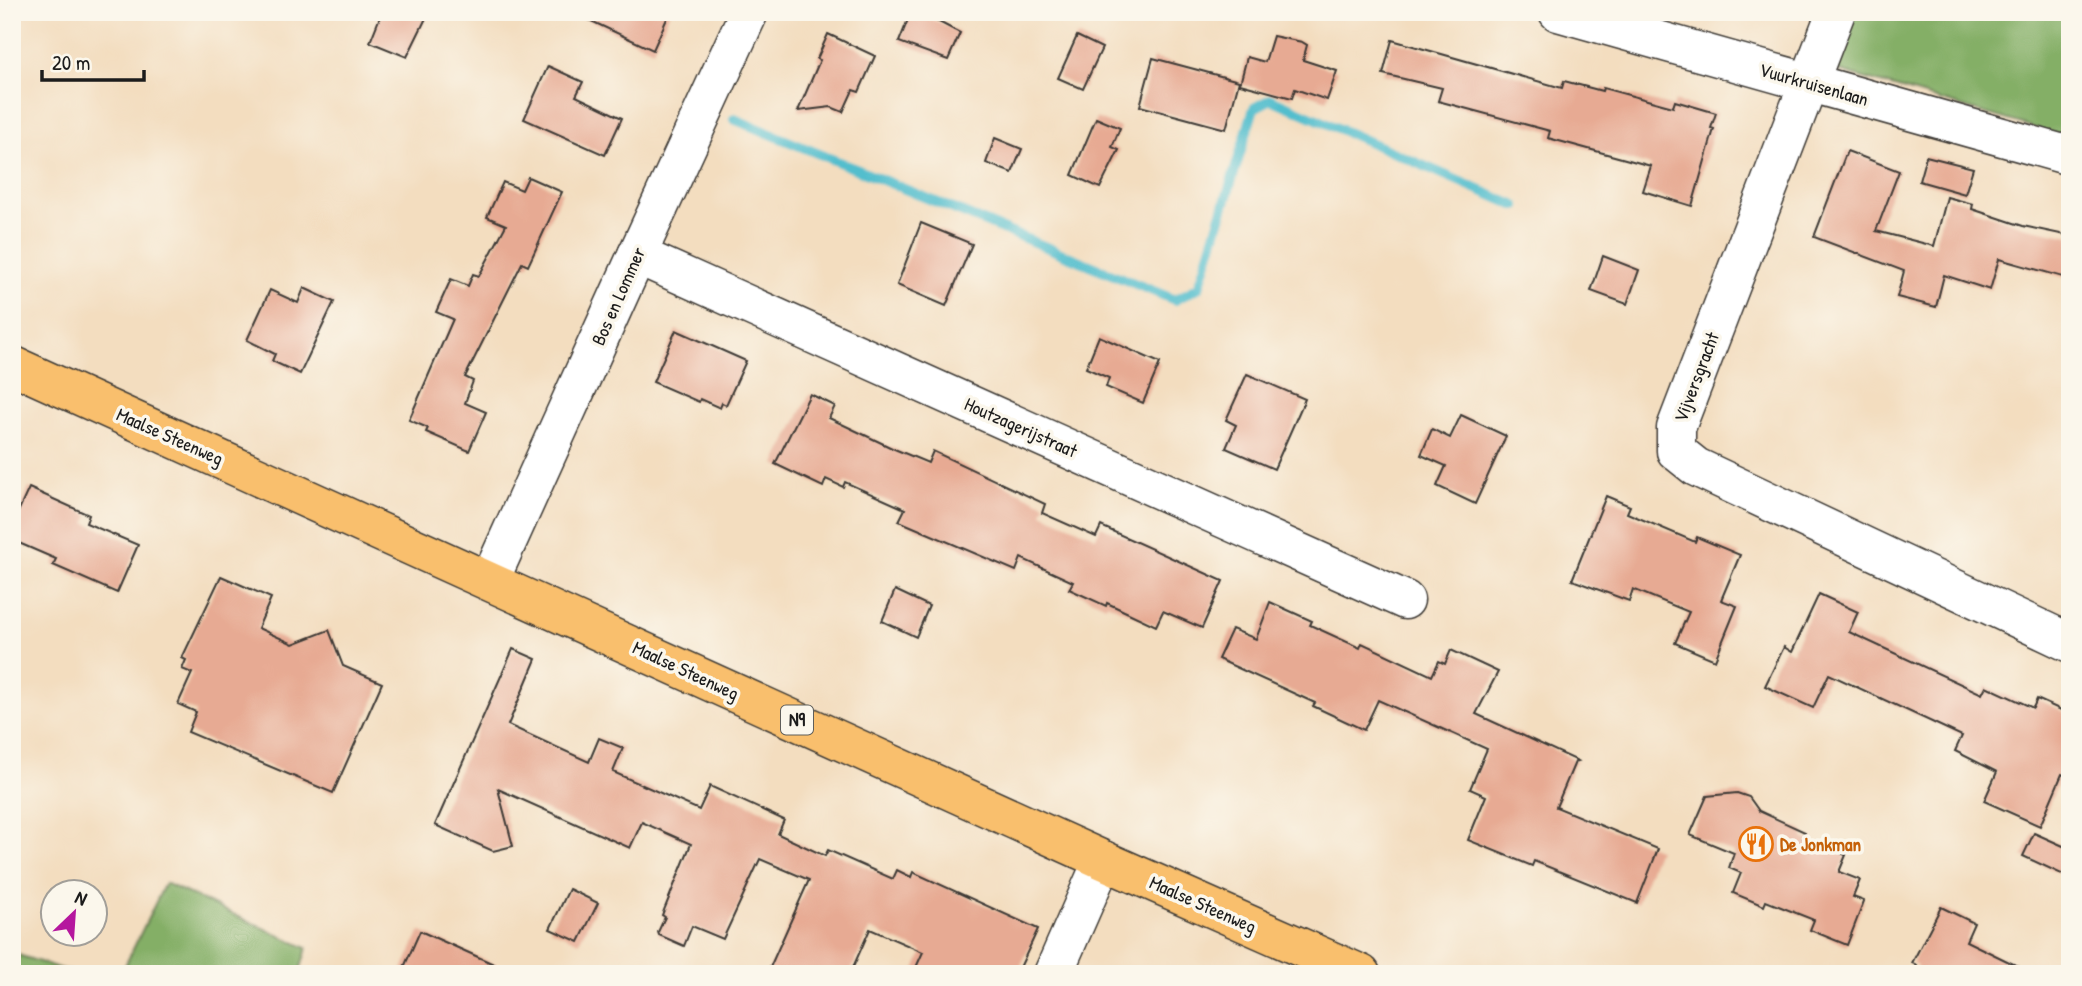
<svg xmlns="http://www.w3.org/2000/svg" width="2082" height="986" viewBox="0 0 2082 986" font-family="'Patrick Hand',sans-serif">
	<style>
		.forest { fill: #84af66; stroke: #506641; stroke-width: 2 }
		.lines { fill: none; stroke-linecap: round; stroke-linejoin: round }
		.stream { stroke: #52becd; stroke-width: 10 }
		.building { fill: #e7aa93 }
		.street-casing { stroke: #3c3934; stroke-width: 41 }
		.primary-casing { stroke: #3c3934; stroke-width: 41 }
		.street { stroke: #fff; stroke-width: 38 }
		.primary { stroke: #f9bf6d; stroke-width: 38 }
		.labels { text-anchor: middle; stroke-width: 7; stroke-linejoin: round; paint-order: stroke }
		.shield { fill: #fbf7ec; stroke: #5f5e5a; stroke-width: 2 }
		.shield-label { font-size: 18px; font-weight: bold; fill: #1c1c1c }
		.street-label { font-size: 19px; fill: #1c1c1c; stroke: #fbf7ec }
		.food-label { font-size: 19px; font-weight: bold; fill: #c56008; stroke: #fbf7ec; text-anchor: start }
	</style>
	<rect width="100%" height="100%" fill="#fbf7ec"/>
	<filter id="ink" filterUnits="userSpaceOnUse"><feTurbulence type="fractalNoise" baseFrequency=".0143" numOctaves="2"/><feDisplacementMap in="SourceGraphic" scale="14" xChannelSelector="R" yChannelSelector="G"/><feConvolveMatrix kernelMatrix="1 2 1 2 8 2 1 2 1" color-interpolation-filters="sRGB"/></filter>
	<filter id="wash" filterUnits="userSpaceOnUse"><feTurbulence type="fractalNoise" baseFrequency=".00686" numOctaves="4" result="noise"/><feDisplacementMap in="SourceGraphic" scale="28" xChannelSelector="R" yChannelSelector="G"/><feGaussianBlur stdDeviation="1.57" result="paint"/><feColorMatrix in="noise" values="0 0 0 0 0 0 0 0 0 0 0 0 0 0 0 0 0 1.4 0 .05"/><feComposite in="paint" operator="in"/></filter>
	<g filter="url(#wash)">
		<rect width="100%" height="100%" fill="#f3ddbf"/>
		<g class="forest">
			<path d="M1852,12h218v126l-241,-70z"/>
			<path d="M165,883l142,65 -8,26h-178z"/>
			<path d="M12,953l65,21h-65z"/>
		</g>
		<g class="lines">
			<path class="stream" d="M734,119l441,181 24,-13 55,-179 17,-9 245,107"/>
		</g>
		<g id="blocks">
			<g class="building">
				<path d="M382,12h47l-22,45 -37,-15z"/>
				<path d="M572,12h98l-17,38z"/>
				<path d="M911,12l28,10 21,11 -12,27 -49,-18z"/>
				<path d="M828,34l47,22 -16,36 -6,-2 -10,22 -12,-5 -33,4 22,-51 -3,-1z"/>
				<path d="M1077,36l25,12 -19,41 -25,-11z"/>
				<path d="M1273,36l29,6 5,3 -4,15 34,11 -10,29 -32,-11 -3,9 -52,-14 7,-27 18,5z"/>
				<path d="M1392,40l170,48 2,-7 38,10 1,-3 70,19 2,-6 41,12 -5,15 3,1 -22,77 -49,-15 8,-25 -103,-28 2,-7 -112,-30 4,-13 -59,-14z"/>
				<path d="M1153,58l86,23 -13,48 -86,-23z"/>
				<path d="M548,66l35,16 -7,14 46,22 -17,37 -81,-36z"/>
				<path d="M1096,118l24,10 -8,19 7,3 -19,38 -28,-13z"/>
				<path d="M995,138l27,11 -10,24 -26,-10z"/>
				<path d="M1847,151l52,20 -23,60 58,15 13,-49 26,7 -1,5 51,17 47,10v43l-71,-20 -9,31 -46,-15 -8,32 -39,-10 7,-26 -90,-34z"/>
				<path d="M1926,156l47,12 -8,26 -46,-13z"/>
				<path d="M528,177l34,15 -34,74 -6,-3 -57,114 8,4 -8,22 21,9 -17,39 -43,-19 2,-4 -19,-8 44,-101 -17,-7 15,-33 17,7 5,-12 6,2 27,-51 -19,-8 16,-35 19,8z"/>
				<path d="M921,223l51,21 -26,62 -49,-21z"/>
				<path d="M1603,256l36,14 -12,34 -36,-13z"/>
				<path d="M304,288l30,14 -34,72 -28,-13 3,-7 -28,-14 23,-50 28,13z"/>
				<path d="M676,330l70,31 -20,44 -4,-2 -2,5 -20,-9 -1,3 -46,-20z"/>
				<path d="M1099,336l61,27 -17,40 -37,-16 3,-9 -23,-10z"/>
				<path d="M1247,374l58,25 -31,70 -48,-21 10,-23 -10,-5z"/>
				<path d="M810,394l25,12 -6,12 63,30 36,15 5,-12 112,53 -3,9 54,24 5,-11 122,55 -21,47 -39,-17 -7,15 -49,-23 -1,3 -37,-17 4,-7 -52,-24 -5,13 -117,-50 6,-12 -60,-27 -2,5 -17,-8 -3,8 -48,-23z"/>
				<path d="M1461,415l45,21 -31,68 -38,-18 9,-20 -25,-11 11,-26 18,9z"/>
				<path d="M29,488l60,27 -3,8 52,22 -21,48 -64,-28 3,-6 -44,-19v-15z"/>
				<path d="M1606,496l24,10 -3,7 68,29 2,-5 43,18 -19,45 16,6 -22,54 -40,-17 14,-31 -56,-23 -4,12 -57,-21z"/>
				<path d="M221,576l50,22 -13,30 35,16 36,-14 14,36 39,17 -49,110 -145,-61 8,-20 -18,-8 14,-31 -10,-4 4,-9 -4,-2z"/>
				<path d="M895,590l34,16 -13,31 -34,-16z"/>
				<path d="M1819,594l39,18 -9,20 133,62 4,-8 47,22 4,-9 33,15v64l-8,-4 -22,52 -56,-25 13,-29 -42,-21 7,-15 -133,-62 -16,34 -48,-22 19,-39 8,5z"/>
				<path d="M1270,602l42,19 -2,4 50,23 2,-5 70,33 7,-15 6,3 6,-14 47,22 -22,42 102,47 -3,1 -19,45 102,42 -21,54 -103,-42 -2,5 -64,-26 18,-44 -16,-7 17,-40 -109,-49 -14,30 -51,-24 2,-3 -97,-44 14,-30 24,10z"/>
				<path d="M513,649l23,10 -28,66 81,37 10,-24 24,10 -10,24 86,38 11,-24 74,34 -6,14 47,22 3,-6 65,29 4,-9 14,7 2,-5 125,57 -21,45h-104l10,-22 -53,-23 -20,45h-83l42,-94 -49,-21 -37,80 -31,-13 -8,20 -25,-11 -1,-3 7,-15 -3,-2 29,-71 -49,-22 -12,26 -132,-59 15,57 -20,5 -58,-26z"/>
				<path d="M1737,793l12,4 10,14 46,21 -2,6 43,17 -7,17 21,8 -7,17 11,4 -17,44 -37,-15 4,-10 -48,-19 -2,5 -31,-13 8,-20 -12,-5 5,-15 -44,-18 17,-39z"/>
				<path d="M2034,833l36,16v29l-47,-22z"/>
				<path d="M569,889l29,14 -19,39 -29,-13z"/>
				<path d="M1941,907l33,16 -8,18 68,33h-121l4,-9 -5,-2z"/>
				<path d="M420,931l96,43h-115z"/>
			</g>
		</g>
	</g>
	<g filter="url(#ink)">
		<use href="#blocks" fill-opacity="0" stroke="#3c3934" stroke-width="2"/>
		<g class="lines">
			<g class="street-casing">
				<g id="street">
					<path d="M1558,12l512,144"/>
					<path d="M1836,12l-160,416v23l20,16 374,176"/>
					<path d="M637,255l768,345"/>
					<path d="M490,580l147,-325 112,-243"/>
					<path d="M1053,974l50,-114"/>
				</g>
			</g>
			<g class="primary-casing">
				<path id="primary" d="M12,365l1091,495 258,114"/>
			</g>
			<use href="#street" class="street"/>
			<use href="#primary" class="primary"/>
		</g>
	</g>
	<defs>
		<g id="restaurant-ring" transform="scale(1.75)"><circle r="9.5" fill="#fbf7ec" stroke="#e8710a" stroke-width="1.5"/><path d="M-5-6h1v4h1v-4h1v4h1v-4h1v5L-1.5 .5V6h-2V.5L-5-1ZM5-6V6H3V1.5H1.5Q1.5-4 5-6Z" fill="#e8710a"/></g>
	</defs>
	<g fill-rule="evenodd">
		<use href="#restaurant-ring" x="1756" y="844"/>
	</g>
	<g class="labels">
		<rect class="shield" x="781" y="705.5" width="32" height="29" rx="5"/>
		<g class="shield-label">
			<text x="797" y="726">N9</text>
		</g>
		<g class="street-label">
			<text transform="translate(1814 84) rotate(16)" y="7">Vuurkruisenlaan</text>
			<text transform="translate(618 296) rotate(-66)" y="7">Bos en Lommer</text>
			<text transform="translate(1696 377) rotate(-69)" y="7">Vijversgracht</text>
			<text transform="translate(1021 427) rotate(24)" y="7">Houtzagerijstraat</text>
			<text transform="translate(170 436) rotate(24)" y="7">Maalse Steenweg</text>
			<text transform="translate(686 670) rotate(25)" y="7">Maalse Steenweg</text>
			<text transform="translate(1203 904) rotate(24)" y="7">Maalse Steenweg</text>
		</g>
		<g class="food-label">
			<text x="1780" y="851">De Jonkman</text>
		</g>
	</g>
	<rect width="2082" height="986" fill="none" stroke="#fbf7ec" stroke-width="42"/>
	<g transform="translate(74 913) rotate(25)"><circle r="33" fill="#fbf7ec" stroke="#a29f99" stroke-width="2"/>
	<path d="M0-5L12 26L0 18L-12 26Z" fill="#b5179e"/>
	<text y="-10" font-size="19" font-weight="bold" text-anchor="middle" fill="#1c1c1c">N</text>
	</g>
	<path d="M42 70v10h102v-10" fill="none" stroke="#1c1c1c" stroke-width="3.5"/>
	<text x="52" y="70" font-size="21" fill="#1c1c1c" stroke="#fbf7ec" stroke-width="5" paint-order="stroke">20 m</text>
</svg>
